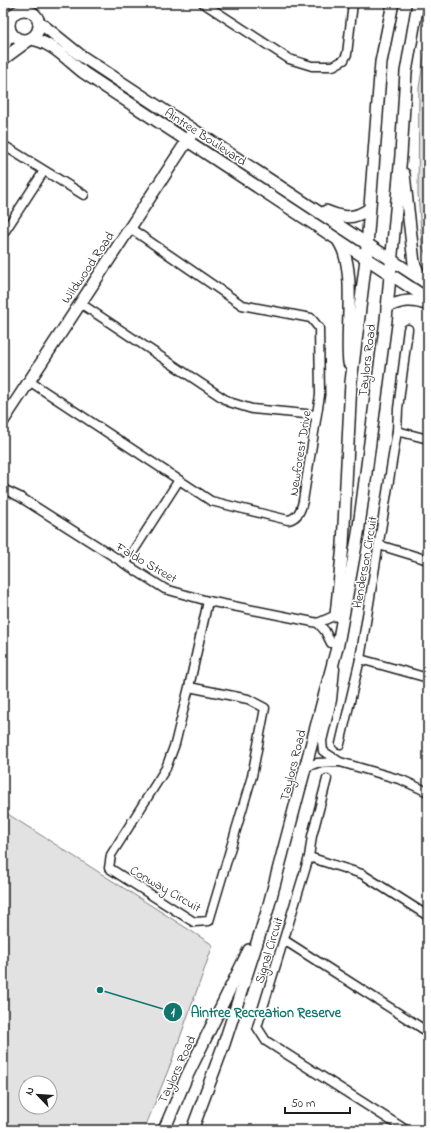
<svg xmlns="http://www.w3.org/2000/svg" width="431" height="1133" viewBox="0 0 431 1133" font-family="'Indie Flower',sans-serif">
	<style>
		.green { fill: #e2e2e2; stroke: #7f7f7f; fill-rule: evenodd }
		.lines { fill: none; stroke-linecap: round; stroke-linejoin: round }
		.minor-casing { stroke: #1c1c1c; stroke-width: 11 }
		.tertiary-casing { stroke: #1c1c1c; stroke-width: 14 }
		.minor { stroke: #fff; stroke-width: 8 }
		.tertiary { stroke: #fff; stroke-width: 11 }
		.labels { text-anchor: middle; stroke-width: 3; stroke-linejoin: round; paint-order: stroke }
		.street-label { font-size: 13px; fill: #1c1c1c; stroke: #fff }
		.leader { fill: none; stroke: #0f766e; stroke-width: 1.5 }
		.callout-dot { fill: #0f766e; stroke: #fff; stroke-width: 1.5 }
		.mark-label { font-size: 12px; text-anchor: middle; font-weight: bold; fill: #fff }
		.callout-label { font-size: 14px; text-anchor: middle; font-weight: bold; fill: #0f766e; stroke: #fff; stroke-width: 3; stroke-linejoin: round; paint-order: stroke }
	</style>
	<rect width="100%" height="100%" fill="#fff"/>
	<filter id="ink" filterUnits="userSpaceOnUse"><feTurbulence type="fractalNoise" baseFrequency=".025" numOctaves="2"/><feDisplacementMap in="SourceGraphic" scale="8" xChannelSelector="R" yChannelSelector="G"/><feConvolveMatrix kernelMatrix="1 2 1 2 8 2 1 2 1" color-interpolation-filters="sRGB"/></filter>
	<g filter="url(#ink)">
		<g class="green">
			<path d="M3,3h8l-8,17z"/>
			<path d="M428,32v227l-6,-13 -4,-53 1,-105z"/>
			<path d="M3,811l210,134 -42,118 -27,67h-141zM26,1083h24v24h-24z"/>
		</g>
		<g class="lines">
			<g class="minor-casing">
				<g id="minor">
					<path d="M203,3l86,56 23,7h21l11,-6 3,-6 6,-51"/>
					<path d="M3,145l81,50"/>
					<path d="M3,234l41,-63"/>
					<path d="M80,303l149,99 23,7 64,6"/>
					<path d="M29,381l182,120 77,19c10,-2 13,-10 15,-19l17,-106 -1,-67 -8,-10 -69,-13 -112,-77"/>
					<path d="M397,431l1,-22 10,-80"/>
					<path d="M428,439l-31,-8 -37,228 68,19"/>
					<path d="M3,489l17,8 145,92 43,12 110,22"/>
					<path d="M379,545l49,15"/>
					<path d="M125,564l54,-84"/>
					<path d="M318,623l7,8 6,12"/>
					<path d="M318,623l18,-8"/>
					<path d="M335,669l-3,31 -10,41 1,10 17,11 62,18 26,12"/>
					<path d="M189,687l59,12 17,9 -13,68 -43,145 -15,1 -85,-54 2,-13 55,-87 9,-24 14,-57 19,-86"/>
					<path d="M340,744l20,-85"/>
					<path d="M306,767l11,-4 22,-1"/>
					<path d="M309,857l3,-21 15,-57"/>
					<path d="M284,940l144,92"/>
					<path d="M406,1130l-140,-89 -9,-14 52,-170 53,17 66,42"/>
				</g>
			</g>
			<g class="tertiary-casing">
				<g id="tertiary">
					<circle cx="24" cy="25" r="15"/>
					<path d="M39,22l41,33 348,229"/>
					<path d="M31,39c21,3 36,21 53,34l344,226"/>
					<path d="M3,48l7,-16"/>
					<path d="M3,59l26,-19"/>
					<path d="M404,174l10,89 7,15"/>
					<path d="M326,211c17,7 27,9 43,-2"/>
					<path d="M339,242c18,27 6,90 10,121"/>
					<path d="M387,307c15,-7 26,-8 41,-2"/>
					<path d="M3,421l188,-286"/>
					<path d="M336,615l7,-70 8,-163 15,-123 15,-197 12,-59"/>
					<path d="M164,1130l23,-54 62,-126"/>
					<path d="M192,1130l32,-86 43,-132 71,-268 20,-110 28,-214 15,-165 5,-83 12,-69"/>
				</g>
			</g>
			<use href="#minor" class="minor"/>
			<use href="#tertiary" class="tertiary"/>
		</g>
	</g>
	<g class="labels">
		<g class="street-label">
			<text transform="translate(206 136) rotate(33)" y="5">Aintree Boulevard</text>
			<text transform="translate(87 267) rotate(-56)" y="5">Wildwood Road</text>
			<text transform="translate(366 360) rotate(-83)" y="5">Taylors Road</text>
			<text transform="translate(299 453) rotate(-81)" y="5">Newforest Drive</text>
			<text transform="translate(147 562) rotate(30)" y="5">Faldo Street</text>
			<text transform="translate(364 562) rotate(-80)" y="5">Henderson Circuit</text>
			<text transform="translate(292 765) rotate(-76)" y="5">Taylors Road</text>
			<text transform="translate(166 888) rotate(30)" y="5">Conway Circuit</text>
			<text transform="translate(268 950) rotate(-73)" y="5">Signal Circuit</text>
			<text transform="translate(176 1069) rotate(-65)" y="5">Taylors Road</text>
		</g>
	</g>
	<path class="leader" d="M100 990L173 1012"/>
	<g class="callout-dot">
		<circle cx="100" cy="990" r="4"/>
		<circle cx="173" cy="1012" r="10"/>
	</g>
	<g class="mark-label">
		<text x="173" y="1016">1</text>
	</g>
	<g class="callout-label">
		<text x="266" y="1017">Aintree Recreation Reserve</text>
	</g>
	<rect width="431" height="1133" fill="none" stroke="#fff" stroke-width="16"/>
	<rect x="8" y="8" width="415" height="1117" fill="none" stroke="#1c1c1c" stroke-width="1.5" filter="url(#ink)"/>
	<g transform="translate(38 1095) rotate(295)"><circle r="19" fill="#ffffff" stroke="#a4a4a4"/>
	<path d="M0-3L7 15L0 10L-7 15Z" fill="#1c1c1c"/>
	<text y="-6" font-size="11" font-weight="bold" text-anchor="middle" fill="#1c1c1c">N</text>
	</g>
	<path d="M285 1107v6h65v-6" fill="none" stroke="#1c1c1c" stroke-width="2"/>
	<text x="291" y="1107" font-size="12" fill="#1c1c1c" stroke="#ffffff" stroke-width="3" paint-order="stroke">50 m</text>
</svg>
